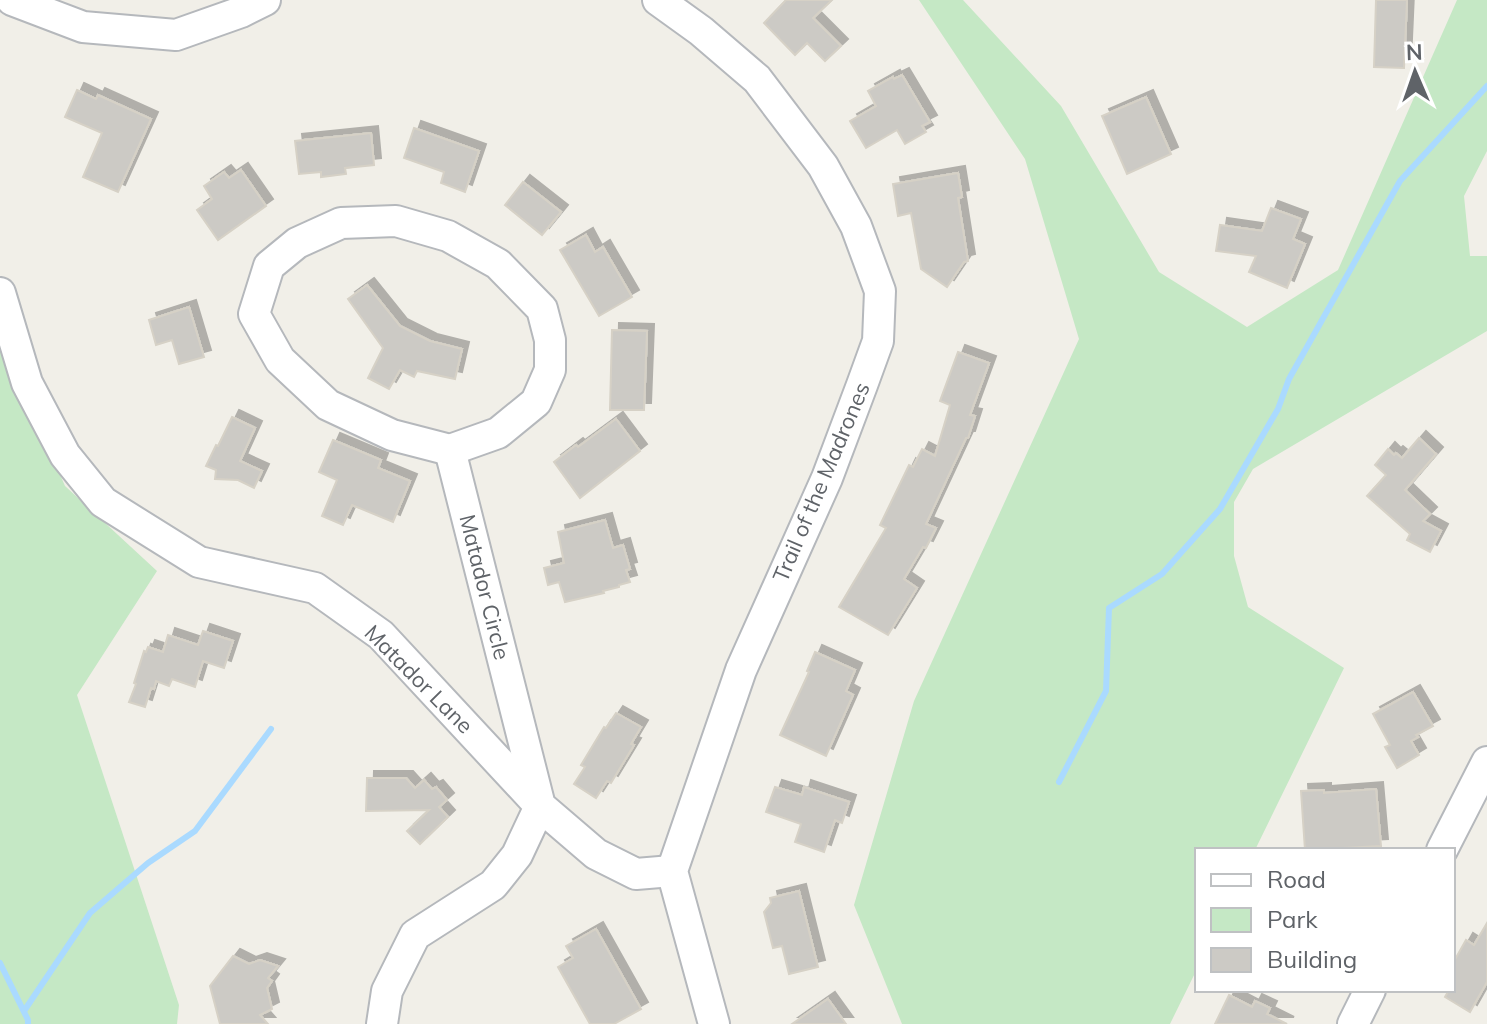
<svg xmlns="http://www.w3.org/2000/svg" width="1487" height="1024" viewBox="0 0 1487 1024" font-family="Mulish,sans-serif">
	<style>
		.green { fill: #c5e8c5 }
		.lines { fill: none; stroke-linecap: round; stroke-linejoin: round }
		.stream { stroke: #aadaff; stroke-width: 6 }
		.building { fill: #cccac5; stroke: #d6d1c6; stroke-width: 2; filter: url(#shadow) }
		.minor-casing { stroke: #b5b8bc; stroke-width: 34 }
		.minor { stroke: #fff; stroke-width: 30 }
		.labels { text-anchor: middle; stroke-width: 6; stroke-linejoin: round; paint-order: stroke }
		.street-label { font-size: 22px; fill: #5f6368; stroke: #fff }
	</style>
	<defs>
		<filter id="shadow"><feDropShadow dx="7" dy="-7" stdDeviation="0" flood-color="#0004"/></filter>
	</defs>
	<rect width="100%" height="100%" fill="#f1efe8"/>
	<g class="green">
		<path d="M919,0h44l98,106 98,166 88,55 91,-57 119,-270h30v151l-23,45 6,60h17v75l-234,138 -19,33v54l14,51 96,61 -89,182h-58v119l-27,55h-268l-48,-119 60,-204 165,-362 -54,-180z"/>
		<path d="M0,338l65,148 92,85 -80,124 102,310 -2,19h-177z"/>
	</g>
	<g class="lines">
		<g class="stream">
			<path d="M1059,782l47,-91 3,-83 53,-34 58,-65 58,-100 11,-30 111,-198 87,-95"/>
			<path d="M0,963l28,57v4"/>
			<path d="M24,1011l66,-98 58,-50 47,-32 76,-102"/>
		</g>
	</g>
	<g class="building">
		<path d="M786,0h46l-19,18 28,28 -16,15 -18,-18 -12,12 -31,-32z"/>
		<path d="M1376,0h31l-3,68 -30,-1z"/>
		<path d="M902,75l28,47 -8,4 4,6 -21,12 -8,-14 -31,18 -16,-27 26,-15 -8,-15 25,-14 1,2z"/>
		<path d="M77,90l19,9 2,-4 53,24 -33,73 -35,-15 19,-44 -37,-16z"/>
		<path d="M1146,97l25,57 -44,20 -25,-58z"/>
		<path d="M414,128l65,23 -14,41 -24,-9 3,-11 -40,-14z"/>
		<path d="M371,133l3,32 -29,3 1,6 -25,3v-5l-22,2 -4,-33z"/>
		<path d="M241,170l25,36 -48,34 -21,-30 15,-11 -8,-13 20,-14 5,6z"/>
		<path d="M958,173l4,24 -4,1 10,63 -4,1 -17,25 -26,-18 -10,-56 -13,3 -5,-32z"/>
		<path d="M523,182l38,30 -19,23 -37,-30z"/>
		<path d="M1271,208l30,11 -8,20 12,5 -18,44 -38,-16 7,-16 -40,-5 4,-26 42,6z"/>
		<path d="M586,235l9,17 8,-5 29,50 -33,19 -39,-66z"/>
		<path d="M367,285l33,41 30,15 32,8 -7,30 -38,-8 -3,6 -14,-7 -11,19 -21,-11 15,-30 -35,-49z"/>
		<path d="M189,307l15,50 -25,7 -7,-24 -16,5 -7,-25z"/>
		<path d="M612,330l35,1 -3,79h-34z"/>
		<path d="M958,352l31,11 -19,52 5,1 -7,22h-2l-40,86 10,4 -10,20 -3,-1 -19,32 13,9 -29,47 -49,-28 47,-79 -6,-3 29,-60 4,2 9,-18 13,7 15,-51 -10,-4z"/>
		<path d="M232,417l23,11 -15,33 22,10 -8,17 -16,-8 -23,-1 1,-9 -10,-4 10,-21 2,1z"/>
		<path d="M616,419l24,32 -60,47 -26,-36 22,-17 2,2z"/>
		<path d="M1419,438l17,16 -31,36 25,24 -7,7 18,10 -11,21 -23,-12 3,-6 -43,-38 19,-21 -11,-10 13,-16 6,6 2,-2 6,5z"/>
		<path d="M333,440l48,20 -3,8 32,13 -17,41 -41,-17 -9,20 -21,-9 15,-36 -18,-8z"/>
		<path d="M605,520l8,28 10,-3 7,24 -4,1 4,12 -11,3v2l-16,4 1,2 -39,9 -6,-20 -11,3 -4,-17 20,-5 -6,-31z"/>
		<path d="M203,631l30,10 -9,27 -21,-7 -8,26 -23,-8 -3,7 -13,-5 -2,8 -3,-1 -6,19 -16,-5 7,-18 -2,-1 10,-32 2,1 2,-5 15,5 5,-17 30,10z"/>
		<path d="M815,652l40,18 -9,21 7,4 -27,61 -46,-21 29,-63 -2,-1z"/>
		<path d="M1413,692l20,34 -17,9 2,2 -7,4 8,14 -22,13 -12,-21 5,-2 -17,-31z"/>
		<path d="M616,713l25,14 -10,17 3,1 -23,38 -4,-2 -11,17 -22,-14 11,-17 -4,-2 23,-38 2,1z"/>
		<path d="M367,778h39l9,10 9,-8 8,9 4,-2 11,13 -8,7 9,10 -28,27 -13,-13 22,-21 -63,1z"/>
		<path d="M775,787l27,8 2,-8 45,15 -7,21 -7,-3 -11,32 -29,-10 6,-18 -35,-12z"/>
		<path d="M1376,789l5,57 -76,4 -4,-59 23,-1v3z"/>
		<path d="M799,891l19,76 -29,7 -7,-28 -9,2 -9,-36 7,-9 -1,-5z"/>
		<path d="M1487,923v59l-17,30 -25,-15 4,-7h4v-27l13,-23 8,5z"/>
		<path d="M596,929l45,80 -27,15h-24l-32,-57 15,-9 -7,-12z"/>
		<path d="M233,956l16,8 11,-4 18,6 -10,12 4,3 -5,7 5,21 -12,6 8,9h-48l-10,-38z"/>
		<path d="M1229,995l23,12 3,-6 15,7 -3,6 20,10h-72z"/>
		<path d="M828,999l18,25h-54z"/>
	</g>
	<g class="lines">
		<g class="minor-casing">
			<g id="minor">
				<path d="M12,0l71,27 93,8 65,-23 24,-12"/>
				<path d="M658,0l43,31 56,48 66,87 33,60 24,65 -2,50 -16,44 -35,93 -86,192 -69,201 42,153"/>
				<path d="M396,221l52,15 50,28 44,45 8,31v30l-14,32 -38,31 -48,17 -58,-15 -64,-30 -48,-45 -26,-46 15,-48 28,-23 44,-20z"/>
				<path d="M0,293l27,90 38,72 38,47 96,60 116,26 66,47 159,171 -23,49 -24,30 -78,50 -28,56 -5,33"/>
				<path d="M450,450l90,356 56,48 40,20 36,-3"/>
				<path d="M1442,850l45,-88"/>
				<path d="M1353,1024l17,-34"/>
			</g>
		</g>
		<use href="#minor" class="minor"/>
	</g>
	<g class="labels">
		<g class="street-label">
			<text transform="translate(821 482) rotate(-67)" y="8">Trail of the Madrones</text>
			<text transform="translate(485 587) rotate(76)" y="8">Matador Circle</text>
			<text transform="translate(419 679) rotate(45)" y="8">Matador Lane</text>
		</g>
	</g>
	<rect x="1195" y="848" width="260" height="144" fill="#ffffff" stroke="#bfc1c3" stroke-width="2"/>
	<rect x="1211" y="874" width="40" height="12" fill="#ffffff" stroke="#bfc1c3" stroke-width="2"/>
	<text x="1267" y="888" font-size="24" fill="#5f6368">Road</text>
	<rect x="1211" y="908" width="40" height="24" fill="#c5e8c5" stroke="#bfc1c3" stroke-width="2"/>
	<text x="1267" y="928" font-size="24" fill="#5f6368">Park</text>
	<rect x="1211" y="948" width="40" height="24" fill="#cccac5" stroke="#bfc1c3" stroke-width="2"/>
	<text x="1267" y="968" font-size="24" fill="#5f6368">Building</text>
	<g transform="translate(1415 72) rotate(358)" stroke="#ffffff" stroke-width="6" paint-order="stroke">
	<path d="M0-6L14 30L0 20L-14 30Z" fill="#5f6368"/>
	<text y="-12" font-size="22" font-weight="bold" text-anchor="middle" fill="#5f6368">N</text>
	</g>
</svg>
